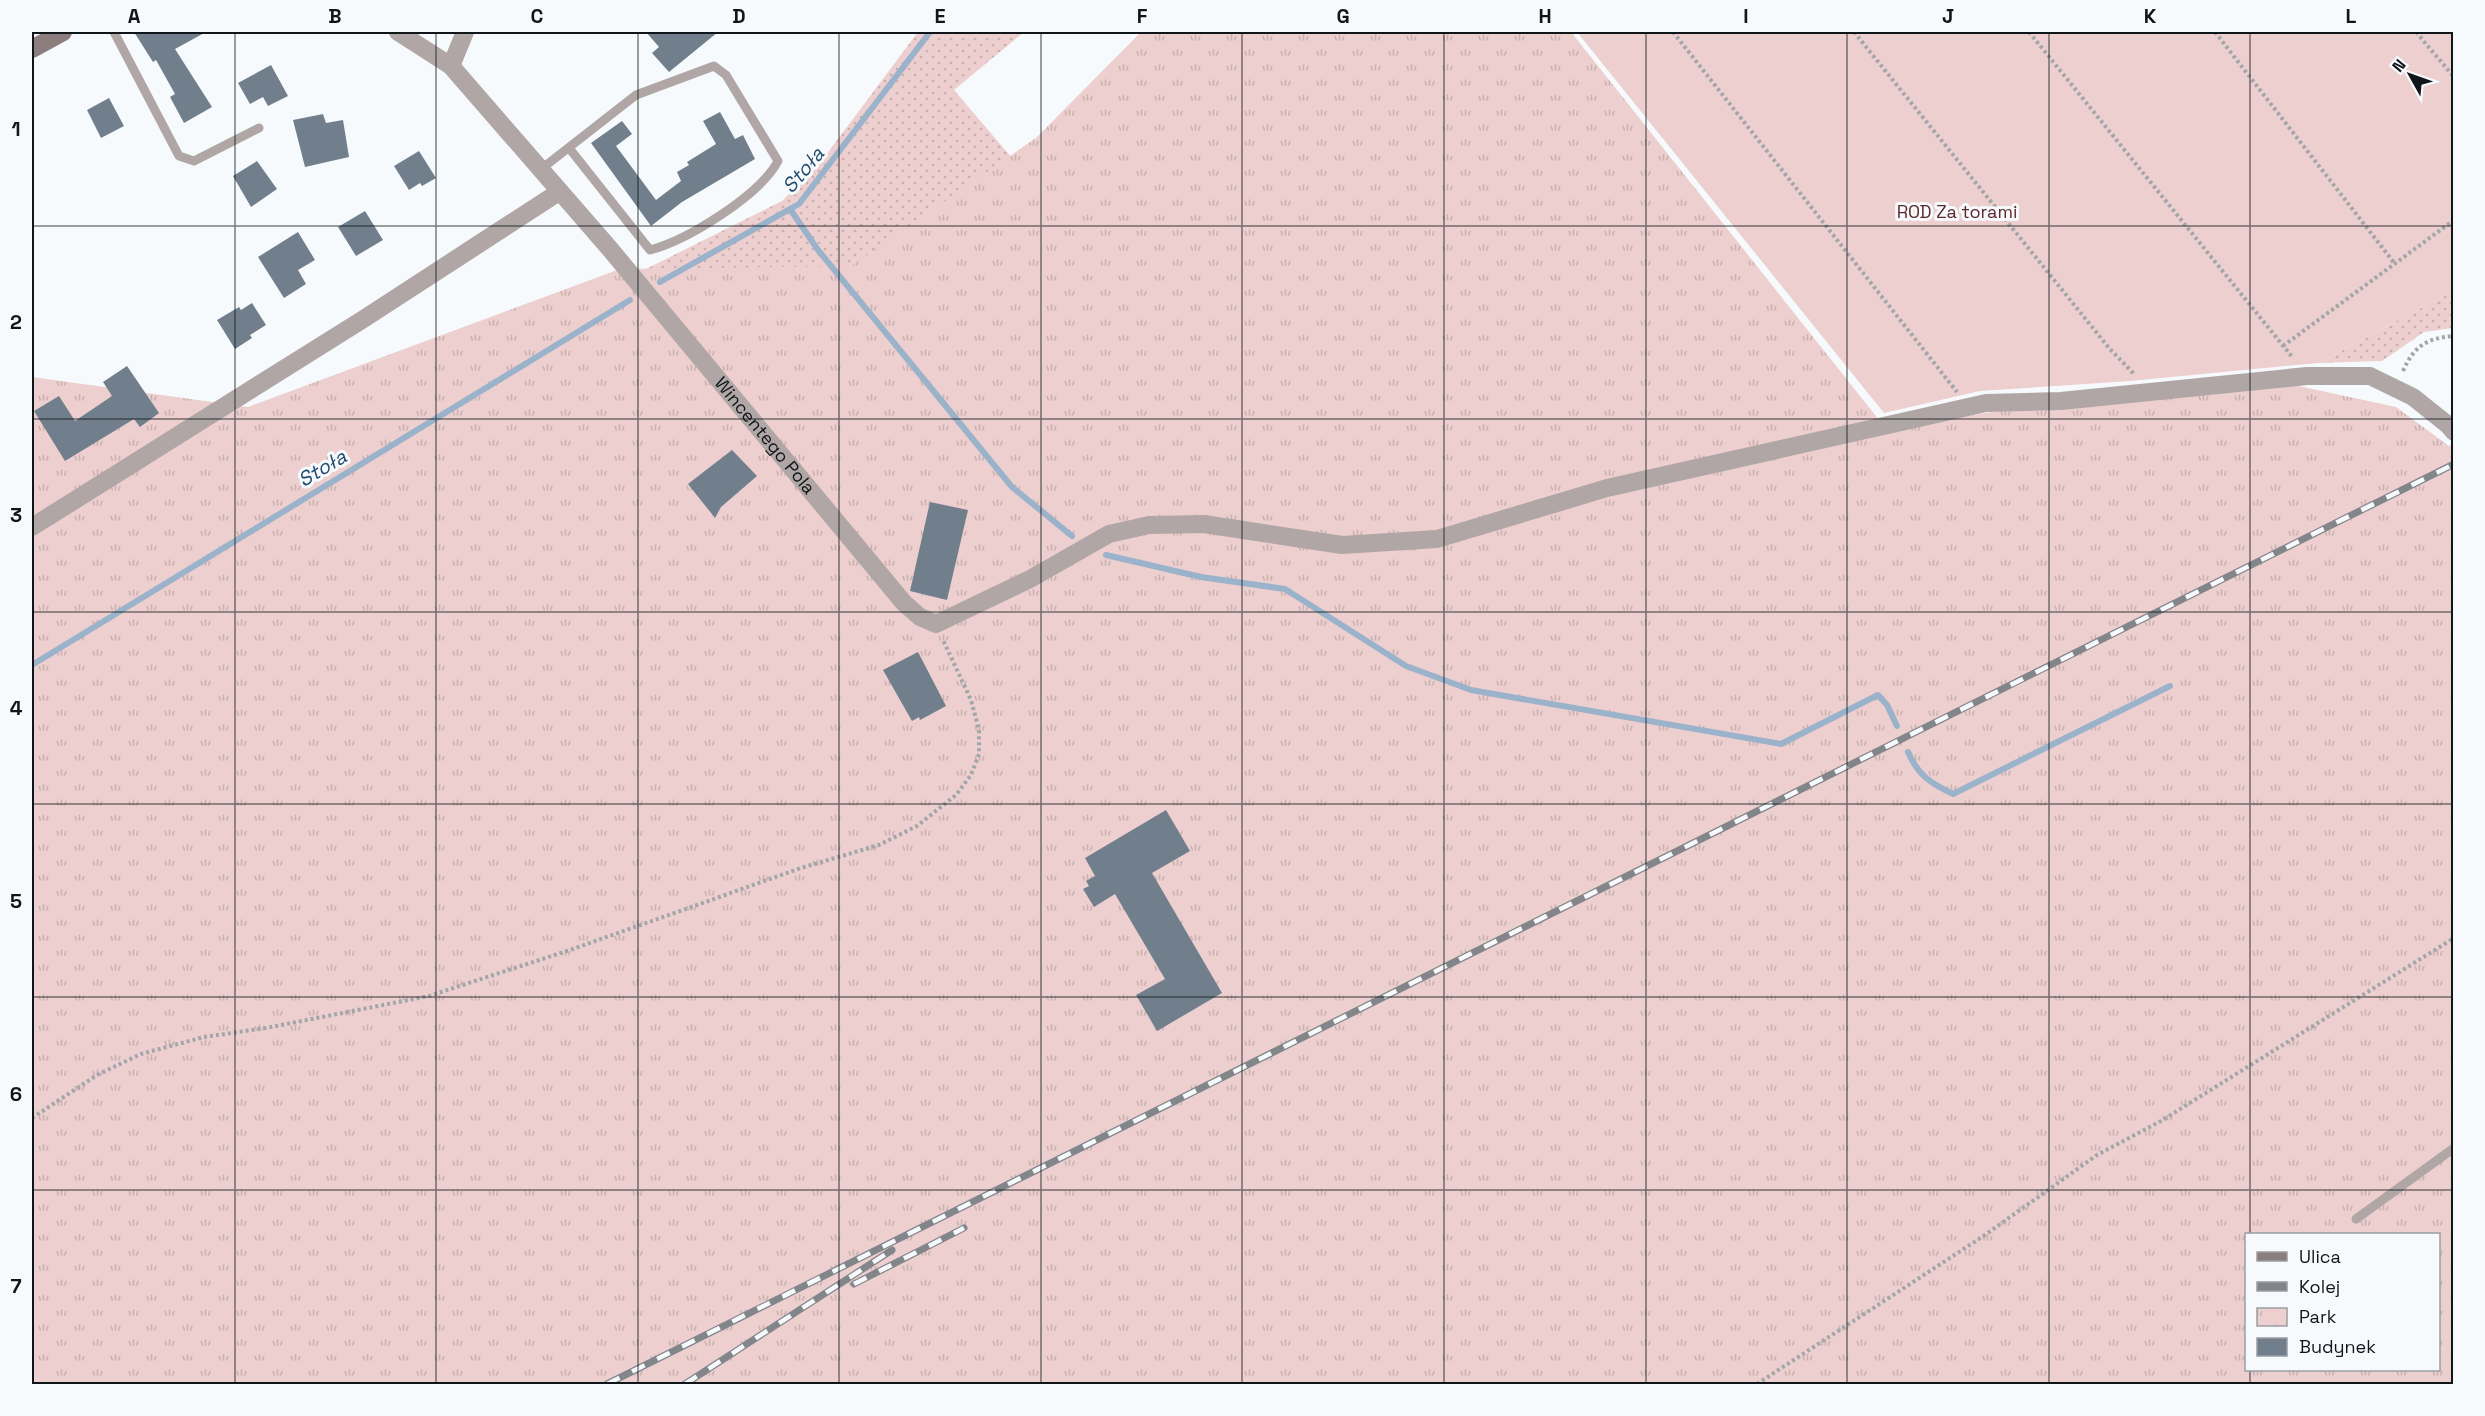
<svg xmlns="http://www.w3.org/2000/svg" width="2485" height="1416" viewBox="0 0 2485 1416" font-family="'Space Grotesk',sans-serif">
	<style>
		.grass { fill: url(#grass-dots) }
		.park { fill: url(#park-tufts); fill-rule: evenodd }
		.garden { fill: #eccfce }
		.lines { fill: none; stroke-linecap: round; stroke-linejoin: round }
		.stream { stroke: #9ab2ca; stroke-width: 6 }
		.building { fill: #717f8c }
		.path { stroke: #a2a6aa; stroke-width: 4; stroke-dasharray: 3 3; stroke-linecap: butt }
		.lane { stroke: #b0a6a6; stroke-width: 9 }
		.street { stroke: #b0a6a6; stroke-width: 18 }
		.secondary { stroke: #8c7e7e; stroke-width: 18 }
		.rail-casing { stroke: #82868a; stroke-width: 7 }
		.rail { stroke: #f7fafd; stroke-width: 4.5; stroke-dasharray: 14; stroke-linecap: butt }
		.grid { fill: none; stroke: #10151a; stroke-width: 1.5; stroke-opacity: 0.55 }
		.labels { text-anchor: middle; stroke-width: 6; stroke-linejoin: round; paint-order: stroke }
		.park-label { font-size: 18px; fill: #5a282a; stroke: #f7fafd }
		.street-label { font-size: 18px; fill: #10151a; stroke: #f7fafd }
		.water-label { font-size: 20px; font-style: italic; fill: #234a6d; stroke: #f7fafd }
		.neatline { fill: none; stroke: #10151a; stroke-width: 2 }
		.grid-label { font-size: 20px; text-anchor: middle; font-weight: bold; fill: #10151a }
	</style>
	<defs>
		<pattern id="grass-dots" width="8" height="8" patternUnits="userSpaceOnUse" patternTransform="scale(1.5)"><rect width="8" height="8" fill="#eccfce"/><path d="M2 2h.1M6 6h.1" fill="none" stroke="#c9b1b0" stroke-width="1.8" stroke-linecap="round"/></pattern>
		<pattern id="park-tufts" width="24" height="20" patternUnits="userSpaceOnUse" patternTransform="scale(1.5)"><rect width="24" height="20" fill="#eccfce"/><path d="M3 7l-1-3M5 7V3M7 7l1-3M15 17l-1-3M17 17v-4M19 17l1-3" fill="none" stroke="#c9b1b0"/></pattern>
	</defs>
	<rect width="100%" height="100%" fill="#f7fafd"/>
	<g class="grass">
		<path d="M918,32h106l-70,58 287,336 -601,-154 142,-71 38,-38z"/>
		<path d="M2453,291v37l-29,4 -42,29 -64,2z"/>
	</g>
	<path class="park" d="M1141,32h430l316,398 152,-26 236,-23 121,26 53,39 4,-3v941h-2421v-1007l216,30 372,-138 231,-3 185,-128zM2246,1234h192v136h-192z"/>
	<path class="garden" d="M1577,32h876v259l-135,72 -188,18 -150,10 -96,22z"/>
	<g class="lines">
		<g class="stream">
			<path d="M790,209l28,41 194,237 60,49"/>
			<path d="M660,282l139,-78 131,-172"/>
			<path d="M1106,555l95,22 84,12 121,77 65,24 310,54 97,-49 9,10 10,21"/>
			<path d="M32,665l598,-365"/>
			<path d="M1908,752c10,23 22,31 45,42l217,-108"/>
		</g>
	</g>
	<g class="building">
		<path d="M134,32h72l-31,17 37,58 -28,16 -14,-26 5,-3 -19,-34 -3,2z"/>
		<path d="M646,32h72l-49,40 -17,-19 7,-6z"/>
		<path d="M271,65l17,31 -20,10 -5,-9 -13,7 -12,-21z"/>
		<path d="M109,98l15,28 -23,12 -14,-28z"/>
		<path d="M720,112l15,27 8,-4 12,24 -73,43 -31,24 -60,-83 31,-22 10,13 -16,12 40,54 25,-19 -4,-9 12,-7 -2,-3 29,-18 -13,-23z"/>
		<path d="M323,114l3,9 17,-3 6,37 -44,10 -12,-47z"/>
		<path d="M419,151l17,27 -14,8 -2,-3 -11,7 -15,-24z"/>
		<path d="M257,161l20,28 -26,18 -18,-31z"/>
		<path d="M365,211l18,29 -27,16 -18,-29z"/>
		<path d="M298,232l17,28 -17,10 8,14 -22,14 -26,-41z"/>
		<path d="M252,303l14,22 -16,10 2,3 -17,11 -18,-29 22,-13 2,3z"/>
		<path d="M127,366l32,47 -19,14 -6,-8 -69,42 -31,-50 25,-15 16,25 37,-25 -9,-14z"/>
		<path d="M732,450l25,26 -36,31 -6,11 -27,-34z"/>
		<path d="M930,502l38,8 -21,90 -37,-9z"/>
		<path d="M918,652l28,54 -26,14 -1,-3 -7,4 -29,-51z"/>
		<path d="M1166,810l24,41 -38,22 70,120 -65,38 -21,-36 29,-16 -50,-85 -21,13 -11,-18 6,-3 -3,-5 9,-5 -10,-18z"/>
	</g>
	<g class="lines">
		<g class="path">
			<path d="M1673,32l284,360"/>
			<path d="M1854,32l255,316 25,26"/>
			<path d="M2029,32l264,326"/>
			<path d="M2215,32l180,232"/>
			<path d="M2416,32l38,45"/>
			<path d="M2283,346l171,-126"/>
			<path d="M2403,371c11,-25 24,-33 51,-35"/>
			<path d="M32,1118l65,-43 44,-21 63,-17 62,-9 163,-32 144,-47 228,-81 78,-23 38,-19 39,-31 15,-20 8,-21v-24l-8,-30 -28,-60"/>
			<path d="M1757,1384l228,-149 112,-80 64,-34 293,-183"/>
		</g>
		<g class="lane">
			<path d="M114,32l65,124 15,5 65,-33"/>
			<path d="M540,170l96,-75 78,-29 12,9 52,86c-18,34 -90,79 -128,89l-81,-102"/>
			<path d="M2356,1219l98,-71"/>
		</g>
		<g class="street">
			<path id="s1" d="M398,32l53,34 159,183 294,354 16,14 16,7 94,-45 79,-45 40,-9 55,-1 138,21 95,-6 170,-51 379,-85 75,-2 246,-25h63l43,21 35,28 6,7"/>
			<path d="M451,66l14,-34"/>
			<path d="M32,527l330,-207 197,-128"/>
		</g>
		<path class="secondary" d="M32,49l31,-17"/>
		<g class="rail-casing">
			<g id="rail">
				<path d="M854,1284l110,-56"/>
				<path d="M607,1384l1847,-920"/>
				<path d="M685,1384l207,-134"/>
			</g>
		</g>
		<use href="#rail" class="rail"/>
	</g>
	<path class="grid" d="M235,32v1352M436,32v1352M638,32v1352M839,32v1352M1041,32v1352M1242,32v1352M1444,32v1352M1646,32v1352M1847,32v1352M2049,32v1352M2250,32v1202M32,226h2422M32,419h2422M32,612h2422M32,804h2422M32,997h2422M32,1190h2422M2250,1370v14"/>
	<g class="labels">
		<g class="park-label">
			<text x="1957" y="218">ROD Za torami</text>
		</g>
		<g class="street-label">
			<text dy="6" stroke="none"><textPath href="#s1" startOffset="548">Wincentego Pola</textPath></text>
		</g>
		<g class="water-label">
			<text transform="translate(803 170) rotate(-50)" y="7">Stoła</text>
			<text transform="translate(322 468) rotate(-31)" y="7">Stoła</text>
		</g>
	</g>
	<rect width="2485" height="1416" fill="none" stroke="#f7fafd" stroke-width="66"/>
	<rect x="2245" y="1233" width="195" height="138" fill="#f7fafd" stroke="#9b9ea2" stroke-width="1.5"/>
	<rect x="2257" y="1252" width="30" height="9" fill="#8c7e7e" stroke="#9b9ea2" stroke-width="1.5"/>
	<text x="2299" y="1263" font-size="18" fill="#10151a">Ulica</text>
	<rect x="2257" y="1282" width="30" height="9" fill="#82868a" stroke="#9b9ea2" stroke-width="1.5"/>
	<text x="2299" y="1293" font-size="18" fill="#10151a">Kolej</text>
	<rect x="2257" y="1308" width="30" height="18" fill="url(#park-tufts)" stroke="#9b9ea2" stroke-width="1.5"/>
	<text x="2299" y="1323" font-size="18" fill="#10151a">Park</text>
	<rect x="2257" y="1338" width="30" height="18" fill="#717f8c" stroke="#9b9ea2" stroke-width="1.5"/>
	<text x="2299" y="1353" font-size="18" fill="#10151a">Budynek</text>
	<g transform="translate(2410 75) rotate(310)" stroke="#f7fafd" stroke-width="4.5" paint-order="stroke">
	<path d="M0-4.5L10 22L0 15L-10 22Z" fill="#10151a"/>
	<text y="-9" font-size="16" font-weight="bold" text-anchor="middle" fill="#10151a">N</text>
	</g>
	<rect x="33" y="33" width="2419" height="1350" class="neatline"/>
	<g class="grid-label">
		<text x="134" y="23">A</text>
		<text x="335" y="23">B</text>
		<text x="537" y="23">C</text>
		<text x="739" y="23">D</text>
		<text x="940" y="23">E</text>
		<text x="1142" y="23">F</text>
		<text x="1343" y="23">G</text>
		<text x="1545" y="23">H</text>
		<text x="1746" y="23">I</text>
		<text x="1948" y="23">J</text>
		<text x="2150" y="23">K</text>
		<text x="2351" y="23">L</text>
		<text x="16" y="136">1</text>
		<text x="16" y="329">2</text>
		<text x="16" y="522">3</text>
		<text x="16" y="715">4</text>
		<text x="16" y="908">5</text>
		<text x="16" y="1101">6</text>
		<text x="16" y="1293">7</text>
	</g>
</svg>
